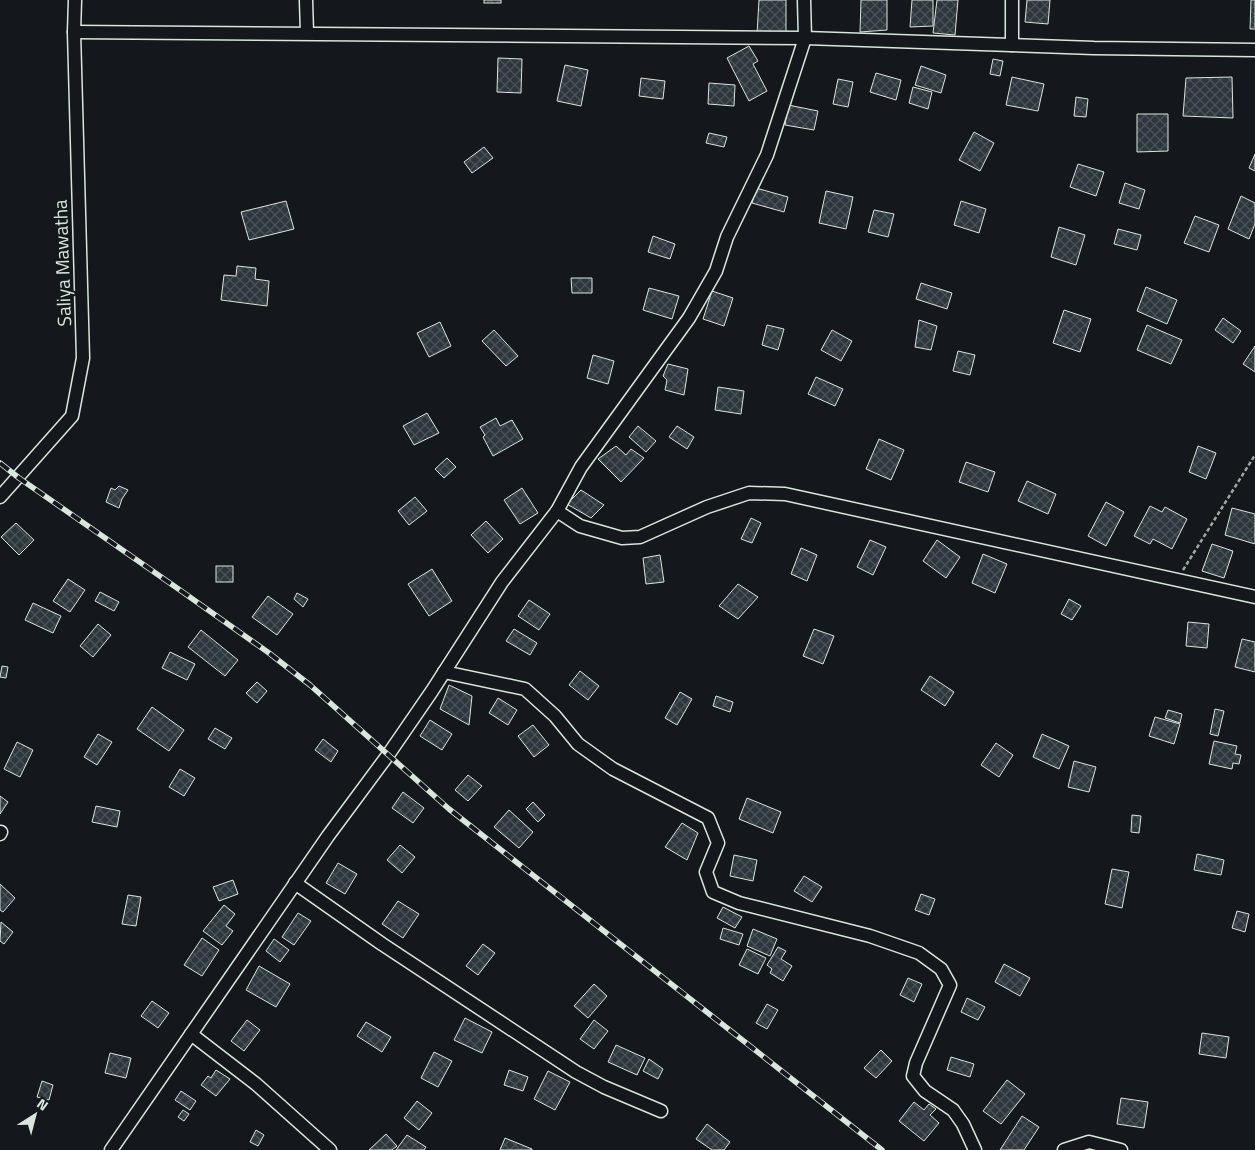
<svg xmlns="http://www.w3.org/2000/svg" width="1255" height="1150" viewBox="0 0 1255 1150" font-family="'Titillium Web',sans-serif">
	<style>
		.building { fill: url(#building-cross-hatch); stroke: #d8e6dc }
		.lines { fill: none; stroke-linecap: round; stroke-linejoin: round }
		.minor-casing { stroke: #d8e6dc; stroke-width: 15 }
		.path { stroke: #9da8a2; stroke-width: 2.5; stroke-dasharray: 4 2.5; stroke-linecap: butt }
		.minor { stroke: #14181c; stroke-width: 12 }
		.rail-casing { stroke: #d8e6dc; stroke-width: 5.5 }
		.rail { stroke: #14181c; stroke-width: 4; stroke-dasharray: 11; stroke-linecap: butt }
		.labels { text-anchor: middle; stroke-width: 4; stroke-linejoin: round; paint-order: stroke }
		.street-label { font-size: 19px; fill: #d8e6dc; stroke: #14181c }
	</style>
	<defs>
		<pattern id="building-cross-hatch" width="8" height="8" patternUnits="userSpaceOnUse" patternTransform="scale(1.25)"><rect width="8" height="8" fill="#2c363c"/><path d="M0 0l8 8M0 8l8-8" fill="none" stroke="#4a5358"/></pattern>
	</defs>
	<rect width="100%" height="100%" fill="#14181c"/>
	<g class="building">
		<rect x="484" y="0" width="17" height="3"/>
		<path d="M759,0h27v33l-29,1z"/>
		<path d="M861,0h26v30l-27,2z"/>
		<path d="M912,0h21v26l-23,1z"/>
		<path d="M937,0h21l-3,35 -22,-2z"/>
		<path d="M1027,0h23l-2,24 -23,-2z"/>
		<path d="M1251,0h4v29h-5z"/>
		<path d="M749,46l9,15 -5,3 14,27 -18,10 -22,-43z"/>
		<path d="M498,58l24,1 -1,34 -24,-1z"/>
		<path d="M993,59l10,2 -3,15 -10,-2z"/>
		<path d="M565,65l23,5 -7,36 -24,-5z"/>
		<path d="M921,66l25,9 -5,18 -26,-8z"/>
		<path d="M876,73l25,7 -5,20 -26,-8z"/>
		<path d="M1012,77l32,7 -6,27 -32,-6z"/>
		<path d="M1232,77l1,41 -50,-2 3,-38z"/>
		<path d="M641,78l24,3 -2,18 -24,-3z"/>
		<path d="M838,79l15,3 -5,25 -15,-3z"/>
		<path d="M709,83l26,2 -1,21 -26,-2z"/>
		<path d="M913,87l19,5 -4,17 -19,-6z"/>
		<path d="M1076,97l12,2 -2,18 -12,-1z"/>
		<path d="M788,105l30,6 -4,19 -29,-5z"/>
		<path d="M1137,114h31v37l-31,1z"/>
		<path d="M974,132l20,11 -14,28 -21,-11z"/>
		<path d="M709,133l18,4 -3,10 -18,-4z"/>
		<path d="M484,147l9,11 -21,15 -8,-11z"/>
		<path d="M1255,154v17l-6,-3z"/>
		<path d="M1078,164l26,8 -8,24 -26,-9z"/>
		<path d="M1125,183l20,7 -6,19 -20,-6z"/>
		<path d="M756,188l32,9 -4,15 -32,-9z"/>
		<path d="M826,191l27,6 -7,32 -27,-6z"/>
		<path d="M1241,196l14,7v21l-6,15 -21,-10z"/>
		<path d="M286,201l8,28 -45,11 -8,-28z"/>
		<path d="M961,201l25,8 -7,24 -25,-8z"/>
		<path d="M874,210l20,4 -6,23 -20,-5z"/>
		<path d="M1195,216l24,9 -10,27 -25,-9z"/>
		<path d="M1059,227l26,8 -9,30 -25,-8z"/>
		<path d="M1118,229l23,6 -4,15 -23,-6z"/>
		<path d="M653,236l22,8 -5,15 -22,-7z"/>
		<path d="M237,266l19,2 -1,11 14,2 -2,25 -46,-6 3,-25 12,1z"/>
		<path d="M571,278h21v15h-20z"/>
		<path d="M921,283l31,10 -5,16 -31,-10z"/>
		<path d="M1146,287l31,13 -10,24 -30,-13z"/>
		<path d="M649,288l30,8 -7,23 -29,-9z"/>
		<path d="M712,291l21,7 -9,28 -21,-7z"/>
		<path d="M1064,310l27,9 -11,33 -27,-9z"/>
		<path d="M1223,318l18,13 -8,12 -18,-13z"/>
		<path d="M919,320l18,6 -6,24 -16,-3z"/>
		<path d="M440,322l11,24 -22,11 -12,-24z"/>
		<path d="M767,325l17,4 -6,21 -16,-5z"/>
		<path d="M1147,325l35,15 -11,24 -34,-14z"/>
		<path d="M494,330l24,26 -12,10 -24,-25z"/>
		<path d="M832,330l20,11 -11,20 -20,-11z"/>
		<path d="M1255,346v26l-12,-8z"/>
		<path d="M958,351l17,4 -5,20 -17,-4z"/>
		<path d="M593,355l21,6 -6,23 -21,-6z"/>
		<path d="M668,364l20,5 -4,26 -19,-5 2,-10 -4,-4z"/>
		<path d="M816,377l27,12 -8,17 -27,-12z"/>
		<path d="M718,387l26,4 -3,23 -26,-4z"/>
		<path d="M427,413l12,20 -25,12 -11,-19z"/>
		<path d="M496,418l4,8 12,-6 11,19 -30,17 -10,-19 2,-2 -5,-8z"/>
		<path d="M638,426l18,15 -10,11 -17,-15z"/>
		<path d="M677,426l17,11 -7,12 -18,-12z"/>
		<path d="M879,439l25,11 -13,30 -25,-11z"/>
		<path d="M616,446l10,9 5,-6 13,9 -23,24 -23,-23z"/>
		<path d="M1198,446l18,7 -10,26 -17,-7z"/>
		<path d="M447,458l9,9 -12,11 -9,-9z"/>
		<path d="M966,462l29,10 -7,20 -29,-10z"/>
		<path d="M1027,481l29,13 -8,20 -30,-13z"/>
		<path d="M119,486l9,4 -6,9 -3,9 -13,-6 5,-14 4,2z"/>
		<path d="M522,488l16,25 -18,11 -16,-24z"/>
		<path d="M581,490l23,15 -13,13 -24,-14z"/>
		<path d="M415,497l12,14 -18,14 -11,-14z"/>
		<path d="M1106,502l18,10 -18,34 -18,-10z"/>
		<path d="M1150,506l12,6 3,-5 22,12 -15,30 -19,-10 -3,5 -16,-8z"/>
		<path d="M1232,508l23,6v30l-30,-9z"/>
		<path d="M751,518l10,5 -9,20 -11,-4z"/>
		<path d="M486,521l17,18 -15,14 -17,-18z"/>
		<path d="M16,523l18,17 -15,15 -18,-18z"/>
		<path d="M870,540l16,7 -13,28 -16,-8z"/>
		<path d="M937,540l23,17 -14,21 -23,-17z"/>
		<path d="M1212,544l21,7 -9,27 -22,-7z"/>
		<path d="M801,548l16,7 -10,26 -16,-7z"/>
		<path d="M983,554l24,10 -12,29 -23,-10z"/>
		<path d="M660,555l4,27 -18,2 -3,-26z"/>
		<rect x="216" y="566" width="17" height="16"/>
		<path d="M432,569l20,32 -23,15 -21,-32z"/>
		<path d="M68,579l17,11 -15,22 -17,-11z"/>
		<path d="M738,584l20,13 -20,22 -19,-13z"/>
		<path d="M100,592l19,10 -5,9 -19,-10z"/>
		<path d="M297,593l11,6 -5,8 -9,-8z"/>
		<path d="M268,596l25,18 -16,21 -25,-18z"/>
		<path d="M1069,599l12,7 -9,14 -11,-6z"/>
		<path d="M529,600l21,14 -11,16 -21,-14z"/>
		<path d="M33,603l28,13 -8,17 -28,-13z"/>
		<path d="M1188,622l21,2 -2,24 -21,-2z"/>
		<path d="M98,624l13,11 -18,22 -13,-11z"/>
		<path d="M514,629l23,14 -7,12 -24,-14z"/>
		<path d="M814,629l20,7 -11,28 -20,-8z"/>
		<path d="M201,630l37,30 -13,16 -37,-29z"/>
		<path d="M1242,639l13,3v30l-20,-5z"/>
		<path d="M170,652l25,12 -8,16 -25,-12z"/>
		<path d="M2,666l6,1 -2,11 -6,-1z"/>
		<path d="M580,671l19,15 -11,14 -19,-15z"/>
		<path d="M930,676l24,16 -9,14 -24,-16z"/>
		<path d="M257,682l10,9 -10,12 -11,-10z"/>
		<path d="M449,685l23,11 -3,29 -29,-16z"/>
		<path d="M680,692l12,7 -15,26 -12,-7z"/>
		<path d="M716,696l17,6 -3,10 -17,-6z"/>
		<path d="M498,698l19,12 -9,15 -19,-12z"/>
		<path d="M152,707l32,23 -15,21 -32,-22z"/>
		<path d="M1215,709l9,2 -6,25 -8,-2z"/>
		<path d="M1168,710l14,4 -2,9 -15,-5z"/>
		<path d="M1155,717l25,7 -6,20 -25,-8z"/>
		<path d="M430,720l22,14 -10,16 -22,-14z"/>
		<path d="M533,725l16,20 -15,12 -16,-21z"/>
		<path d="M215,728l17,10 -7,11 -17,-10z"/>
		<path d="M98,734l14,8 -15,23 -13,-8z"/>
		<path d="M1042,734l27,12 -10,23 -26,-12z"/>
		<path d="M323,739l15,12 -7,11 -16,-12z"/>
		<path d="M1214,741l23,5 -2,8 6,1 -2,9 -6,-1 -1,6 -23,-5z"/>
		<path d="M17,742l16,8 -13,27 -16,-8z"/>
		<path d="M996,743l17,12 -14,22 -18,-12z"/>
		<path d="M1074,761l22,6 -7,25 -21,-5z"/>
		<path d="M180,769l15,9 -11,18 -15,-9z"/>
		<path d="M468,775l14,11 -14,15 -13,-11z"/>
		<path d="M403,792l21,16 -11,15 -21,-15z"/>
		<path d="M0,796l8,6 -8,12z"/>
		<path d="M747,798l34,14 -8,21 -34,-14z"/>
		<path d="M533,802l12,13 -7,7 -12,-13z"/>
		<path d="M96,806l24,5 -3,16 -25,-5z"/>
		<path d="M509,810l24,22 -14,16 -25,-21z"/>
		<path d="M1132,815l9,1 -2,17 -8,-1z"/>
		<path d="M682,823l16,10 -11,27 -22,-13z"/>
		<path d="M400,845l15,12 -13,16 -15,-13z"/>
		<path d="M1197,854l27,6 -3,15 -27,-5z"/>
		<path d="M734,855l23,5 -4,21 -23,-5z"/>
		<path d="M338,863l19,11 -12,20 -19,-11z"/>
		<path d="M1112,869l17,3 -7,36 -17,-4z"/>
		<path d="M804,876l18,11 -10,15 -18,-11z"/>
		<path d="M233,880l5,14 -19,7 -6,-14z"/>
		<path d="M0,884l15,14 -12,14 -3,-2z"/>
		<path d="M921,894l14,5 -6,16 -14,-5z"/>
		<path d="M128,895l13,2 -5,29 -14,-2z"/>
		<path d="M398,901l21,13 -16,24 -21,-14z"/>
		<path d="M224,905l11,9 -9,12 7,5 -11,14 -19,-14z"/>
		<path d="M723,907l19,10 -7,11 -18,-10z"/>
		<path d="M1237,911l12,3 -4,18 -13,-4z"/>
		<path d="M298,913l13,8 -17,24 -12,-8z"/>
		<path d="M1,922l12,10 -9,12 -4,-3z"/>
		<path d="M723,928l20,6 -4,11 -19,-6z"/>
		<path d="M753,929l24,10 -7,17 -23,-10z"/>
		<path d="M202,938l17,12 -17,26 -18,-11z"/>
		<path d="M274,939l15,11 -9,12 -14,-11z"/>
		<path d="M483,944l12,9 -17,22 -12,-9z"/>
		<path d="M778,947l8,4 -5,8 11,7 -9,15 -13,-8 2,-4 -5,-4z"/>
		<path d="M747,949l19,9 -8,16 -19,-9z"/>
		<path d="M1004,964l26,14 -10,18 -25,-14z"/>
		<path d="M259,966l31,18 -14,23 -30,-17z"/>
		<path d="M908,978l14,6 -8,18 -14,-7z"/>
		<path d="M594,984l13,12 -19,22 -14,-12z"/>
		<path d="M967,998l18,9 -7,13 -17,-8z"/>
		<path d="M152,1001l17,12 -11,15 -17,-12z"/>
		<path d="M767,1004l11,6 -11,19 -11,-6z"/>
		<path d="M465,1018l27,14 -10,21 -28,-13z"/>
		<path d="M247,1020l13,10 -16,21 -13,-10z"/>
		<path d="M594,1020l14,11 -14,18 -14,-10z"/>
		<path d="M366,1022l25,15 -9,15 -25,-16z"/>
		<path d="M1202,1033l27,4 -3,21 -27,-4z"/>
		<path d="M616,1045l29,13 -8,17 -29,-13z"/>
		<path d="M881,1050l11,11 -16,17 -12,-10z"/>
		<path d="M434,1052l18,9 -14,26 -17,-9z"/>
		<path d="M110,1053l21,5 -5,20 -21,-5z"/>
		<path d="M951,1057l23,7 -4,13 -23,-7z"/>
		<path d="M649,1059l14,10 -5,10 -15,-8z"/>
		<path d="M216,1070l14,9 -14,17 -15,-11 7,-9 3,2z"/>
		<path d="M509,1070l19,7 -5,14 -19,-6z"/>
		<path d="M548,1071l22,11 -15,28 -21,-11z"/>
		<path d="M1007,1080l18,14 -24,30 -18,-13z"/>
		<path d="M42,1081l11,4 -4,15 -12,-3z"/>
		<path d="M181,1091l15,10 -6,9 -15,-10z"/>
		<path d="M1121,1098l27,4 -4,26 -27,-4z"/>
		<path d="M417,1101l15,12 -13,17 -15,-12z"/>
		<path d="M914,1102l10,8 5,-6 7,5 -6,6 9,8 -15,18 -25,-20z"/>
		<path d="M183,1110l6,4 -5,7 -6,-4z"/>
		<path d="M1022,1116l17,11 -15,23h-24z"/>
		<path d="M707,1124l23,18 -6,8h-12l-16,-11z"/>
		<path d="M256,1130l8,5 -6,11 -8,-4z"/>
		<path d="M386,1134l11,12 -5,4h-23z"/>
		<path d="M407,1135l19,12 -2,3h-28z"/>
		<path d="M505,1138l27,11v1h-32z"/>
	</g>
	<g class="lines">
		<g class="minor-casing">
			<g id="minor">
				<path d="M306,0l1,33"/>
				<path d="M1012,0v45"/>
				<path d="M74,32l731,6 289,10 161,2"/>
				<path d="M0,497l72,-81 11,-58 -9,-326 1,-32"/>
				<path d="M557,511l23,15 42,12 18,-1 67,-30 42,-14 36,1 470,103"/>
				<path d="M444,672l81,17 30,27 23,28 35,25 95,49 10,25 -12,29 7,20 26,11 131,33 49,17 22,16 9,16 -34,78 -3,13 12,15 28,19 10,14 12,26"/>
				<path d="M0,834l1,-2"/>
				<path d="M295,883l87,61 194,128 28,15 57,24"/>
				<path d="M191,1034l65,50 74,66"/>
				<path d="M111,1150l217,-314 60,-81 44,-64 70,-109 55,-71 24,-44 108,-149 27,-47 11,-34 40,-82 38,-117 -1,-38"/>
				<path d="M1064,1150l25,-8 32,8"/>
			</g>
		</g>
		<path class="path" d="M1183,570l72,-115"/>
		<use href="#minor" class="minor"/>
		<g class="rail-casing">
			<path id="rail" d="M0,463l19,15 158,110 92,65 41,32 139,124 433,341"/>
		</g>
		<use href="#rail" class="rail"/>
	</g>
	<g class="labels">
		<g class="street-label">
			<text transform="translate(62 263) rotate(-92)" y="7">Saliya Mawatha</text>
		</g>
	</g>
	<g transform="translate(35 1115) rotate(36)" stroke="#14181c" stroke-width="4" paint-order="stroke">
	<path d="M0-4L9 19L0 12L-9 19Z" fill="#d8e6dc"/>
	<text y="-8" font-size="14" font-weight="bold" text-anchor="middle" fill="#d8e6dc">N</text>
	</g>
</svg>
